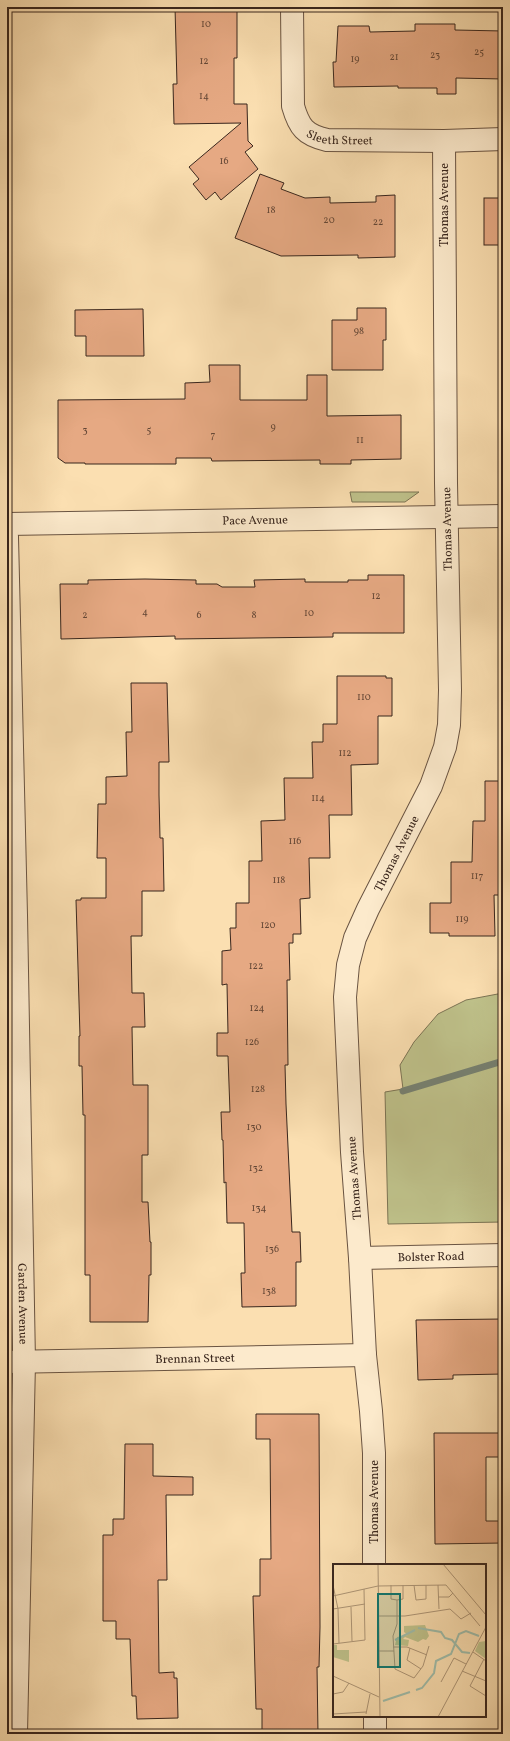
<svg xmlns="http://www.w3.org/2000/svg" width="510" height="1741" viewBox="0 0 510 1741" font-family="Vollkorn,serif">
	<style>
		.green { fill: #bfc28b; stroke: #7c7454 }
		.lines { fill: none; stroke-linecap: round; stroke-linejoin: round }
		.stream { stroke: #768172; stroke-width: 7 }
		.building { fill: #e6a983; stroke: #39261d }
		.minor-casing { stroke: #6a5442; stroke-width: 24 }
		.minor { stroke: #fceacc; stroke-width: 22 }
		.labels { text-anchor: middle; stroke-width: 4; stroke-linejoin: round; paint-order: stroke }
		.number-label { font-size: 10px; fill: #644736 }
		.street-label { font-size: 12px; fill: #39261d; stroke: #fceacc }
		.inset-river { fill: none; stroke: #9fbdab; stroke-width: 2 }
		.inset-road { fill: none; stroke: #ad9576; stroke-width: 1 }
		.view { fill: #0f766e; fill-opacity: 0.15; stroke: #0f766e; stroke-width: 2 }
		.inset-edge { fill: none; stroke: #39261d; stroke-width: 2 }
	</style>
	<rect width="100%" height="100%" fill="#fbdfb1"/>
	<filter id="stains"><feTurbulence type="fractalNoise" baseFrequency=".005" numOctaves="4"/><feColorMatrix values="0 0 0 0 .2 0 0 0 0 .09 0 0 0 0 .02 0 0 0 .5 -.17"/></filter>
	<radialGradient id="worn" r=".72"><stop offset=".6" stop-color="#630" stop-opacity="0"/><stop offset="1" stop-color="#630" stop-opacity=".3"/></radialGradient>
	<g class="green">
		<path d="M350,492h69l-14,10h-53z"/>
		<path d="M503,993v229l-115,2 -3,-132 18,-3 -3,-24 14,-23 24,-28 28,-14z"/>
	</g>
	<g class="lines">
		<path class="stream" d="M403,1091l100,-30"/>
	</g>
	<g class="building">
		<path d="M175,7h62v51h-3v46h13l1,37 5,5 -8,6 13,17 -37,31 -6,-8 -9,8 -13,-16 6,-5 -10,-12 52,-44 -67,1 -1,-40h4z"/>
		<path d="M415,24h40v6l48,1v48l-47,-1v16h-19v-6h-39v-2l-64,1 -1,-25h3l2,-36h31l1,6 45,-1z"/>
		<path d="M260,174l24,9 -3,6 24,9 25,-1v6l46,-1v-6l19,-1v62l-37,1v-3l-77,1 -46,-18z"/>
		<rect x="484" y="198" width="19" height="47"/>
		<path d="M357,308h29v32h-3v30h-51v-50h25z"/>
		<path d="M143,309l1,47h-58v-20h-11v-26z"/>
		<path d="M209,365h31v35h67v-25h20v41l74,-1v44l-50,1v4h-31v-4l-108,1 -1,-3h-35v6h-91v-1h-20l-7,-5v-58l127,-1v-16l25,-1z"/>
		<path d="M368,575h36v58h-71v4l-158,2v-3l-114,3 -1,-55h28v-4l57,-1 51,1v4h21l5,3h33l-1,-7 51,-1v3h43v-2h20z"/>
		<path d="M337,676h49v2h6v38h-14v48l-27,1 1,50h-23l1,43h-21l1,40 -10,1 1,35h-8v9h-4l1,37h-3l1,85h-3l1,39 6,128h8l1,30h-5v44l-54,1 -1,-34h4l-1,-50h-17l-1,-41 -2,1 -1,-43h-1l-1,-28h9l-2,-56h-11v-23h11l-1,-49 -5,1v-34l9,-1 -1,-22h6v-25h13v-42h13l-1,-40 24,-1 -1,-42h29l-1,-36h11v-18h14z"/>
		<path d="M131,683h36l2,79h-10v33l1,43h3l1,53h-22v45h-11l1,57h12l1,34h-13l1,58h15v70h-6v47h6l2,40h1v33h-2l-1,47h-58v-47h-5v-160h-2l-1,-49h-3v-30h1l-4,-136h5v-2h25v-40h-9l1,-54h8v-27l21,-1 -1,-44h6z"/>
		<path d="M485,781h18v114h-9l1,41h-46v-3h-19v-30h21v-41h21l1,-41h12z"/>
		<path d="M503,1319v55l-50,1v4l-35,1 -2,-60z"/>
		<path d="M256,1414h63l1,213 -1,40h-2l1,67h-56v-25h-6l-3,-113h7v-37h11l-1,-120h-14z"/>
		<path d="M434,1433h69v24h-17v64h17v22l-68,1z"/>
		<path d="M125,1444h28v32l40,1v18h-27l1,85h-9l1,93 15,-1v6h3l1,40 -41,1 -1,-23h-4l-2,-57h-14v-18h-13v-86h10v-16h11z"/>
	</g>
	<g class="lines">
		<g class="minor-casing">
			<g id="minor">
				<path id="s1" d="M292,7l1,99c6,21 12,29 34,34l117,1 59,-2"/>
				<path id="s2" d="M7,524l496,-8"/>
				<path id="s3" d="M7,537l9,378 8,447 -8,372"/>
				<path id="s4" d="M360,1258l143,-3"/>
				<path id="s5" d="M7,1362l358,-7"/>
				<path id="s6" d="M374,1565v-112l-3,-42 -6,-56 -5,-97 -8,-106 -7,-155 3,-32 7,-27 13,-29 63,-123 14,-39 4,-22 1,-35 -4,-207 -2,-342"/>
				<path d="M375,1716v18"/>
			</g>
		</g>
		<use href="#minor" class="minor"/>
	</g>
	<g class="labels">
		<g class="number-label">
			<text x="206" y="27">10</text>
			<text x="479" y="55">25</text>
			<text x="435" y="58">23</text>
			<text x="394" y="60">21</text>
			<text x="355" y="62">19</text>
			<text x="204" y="64">12</text>
			<text x="204" y="99">14</text>
			<text x="224" y="164">16</text>
			<text x="271" y="213">18</text>
			<text x="329" y="223">20</text>
			<text x="378" y="225">22</text>
			<text x="359" y="334">98</text>
			<text x="273" y="430">9</text>
			<text x="85" y="433">3</text>
			<text x="149" y="433">5</text>
			<text x="213" y="438">7</text>
			<text x="360" y="443">11</text>
			<text x="376" y="599">12</text>
			<text x="145" y="615">4</text>
			<text x="309" y="616">10</text>
			<text x="85" y="618">2</text>
			<text x="199" y="618">6</text>
			<text x="254" y="618">8</text>
			<text x="364" y="700">110</text>
			<text x="345" y="756">112</text>
			<text x="318" y="801">114</text>
			<text x="295" y="844">116</text>
			<text x="477" y="879">117</text>
			<text x="279" y="883">118</text>
			<text x="462" y="922">119</text>
			<text x="268" y="928">120</text>
			<text x="256" y="969">122</text>
			<text x="257" y="1011">124</text>
			<text x="252" y="1045">126</text>
			<text x="258" y="1092">128</text>
			<text x="254" y="1130">130</text>
			<text x="256" y="1171">132</text>
			<text x="259" y="1211">134</text>
			<text x="272" y="1252">136</text>
			<text x="269" y="1294">138</text>
		</g>
		<g class="street-label">
			<text dy="4" stroke="none"><textPath href="#s1" startOffset="163">Sleeth Street</textPath></text>
			<text transform="translate(444 205) rotate(-90)" y="4">Thomas Avenue</text>
			<text dy="4" stroke="none"><textPath href="#s2" startOffset="248">Pace Avenue</textPath></text>
			<text transform="translate(447 529) rotate(-91)" y="4">Thomas Avenue</text>
			<text dy="4" stroke="none"><textPath href="#s6" startOffset="723">Thomas Avenue</textPath></text>
			<text transform="translate(354 1178) rotate(-94)" y="4">Thomas Avenue</text>
			<text dy="4" stroke="none"><textPath href="#s4" startOffset="71">Bolster Road</textPath></text>
			<text dy="4" stroke="none"><textPath href="#s3" startOffset="767">Garden Avenue</textPath></text>
			<text dy="4" stroke="none"><textPath href="#s5" startOffset="188">Brennan Street</textPath></text>
			<text transform="translate(374 1502) rotate(-90)" y="4">Thomas Avenue</text>
		</g>
	</g>
	<g transform="translate(333 1564)">
		<rect width="153" height="153" fill="#fbdfb1"/>
		<path d="M92,61l4,11 -3,4 -3,-1 -5,3 -13,-5 -2,2 6,1 -1,6 -13,-1 2,-8 11,-2 -4,-3v-6zM153,77v18l-11,-8 4,-9zM0,81h4v5h12v12l-16,-5z" fill="#bfc28b"/>
		<path class="inset-river" d="M85,64l23,4 4,6 7,2 10,12 8,1M62,76l20,-10M83,126l6,-2 12,-15 2,-12 15,-7 8,-20 7,-3 13,5M50,137l27,-9"/>
		<path class="inset-road" d="M45,0l2,153M110,0l43,51M0,21l5,24 1,34M58,21v14l6,1 6,-1v-14M81,21l2,15 10,-1v-14M105,21l1,24M45,22l68,-1 34,41M0,32l45,-10M106,33h10l4,-4M64,36v24l-4,12 2,33 19,9 9,-12 6,-20M18,43l1,34M0,45l32,-5M46,52h26l45,-7 11,10 10,-6M0,80l32,-4 -1,-51M60,83h14l20,8M77,84l-3,12 14,9M46,87h15M140,88l13,9M151,95l-14,27 16,10M129,107l24,10M0,112l46,21M108,118l13,-24 12,6M0,130l10,-2 6,-9M0,150l33,-2M33,150l4,-20M105,153l48,-90"/>
		<path class="view" d="M45,30h22v73h-22z"/>
		<rect width="153" height="153" class="inset-edge"/>
	</g>
	<rect width="510" height="1741" fill="none" stroke="#fbdfb1" stroke-width="24"/>
	<rect x="8" y="8" width="494" height="1725" fill="none" stroke="#39261d" stroke-width="2"/>
	<rect x="12" y="12" width="486" height="1717" fill="none" stroke="#39261d"/>
	<rect width="100%" height="100%" filter="url(#stains)"/>
	<rect width="100%" height="100%" fill="url(#worn)"/>
</svg>
